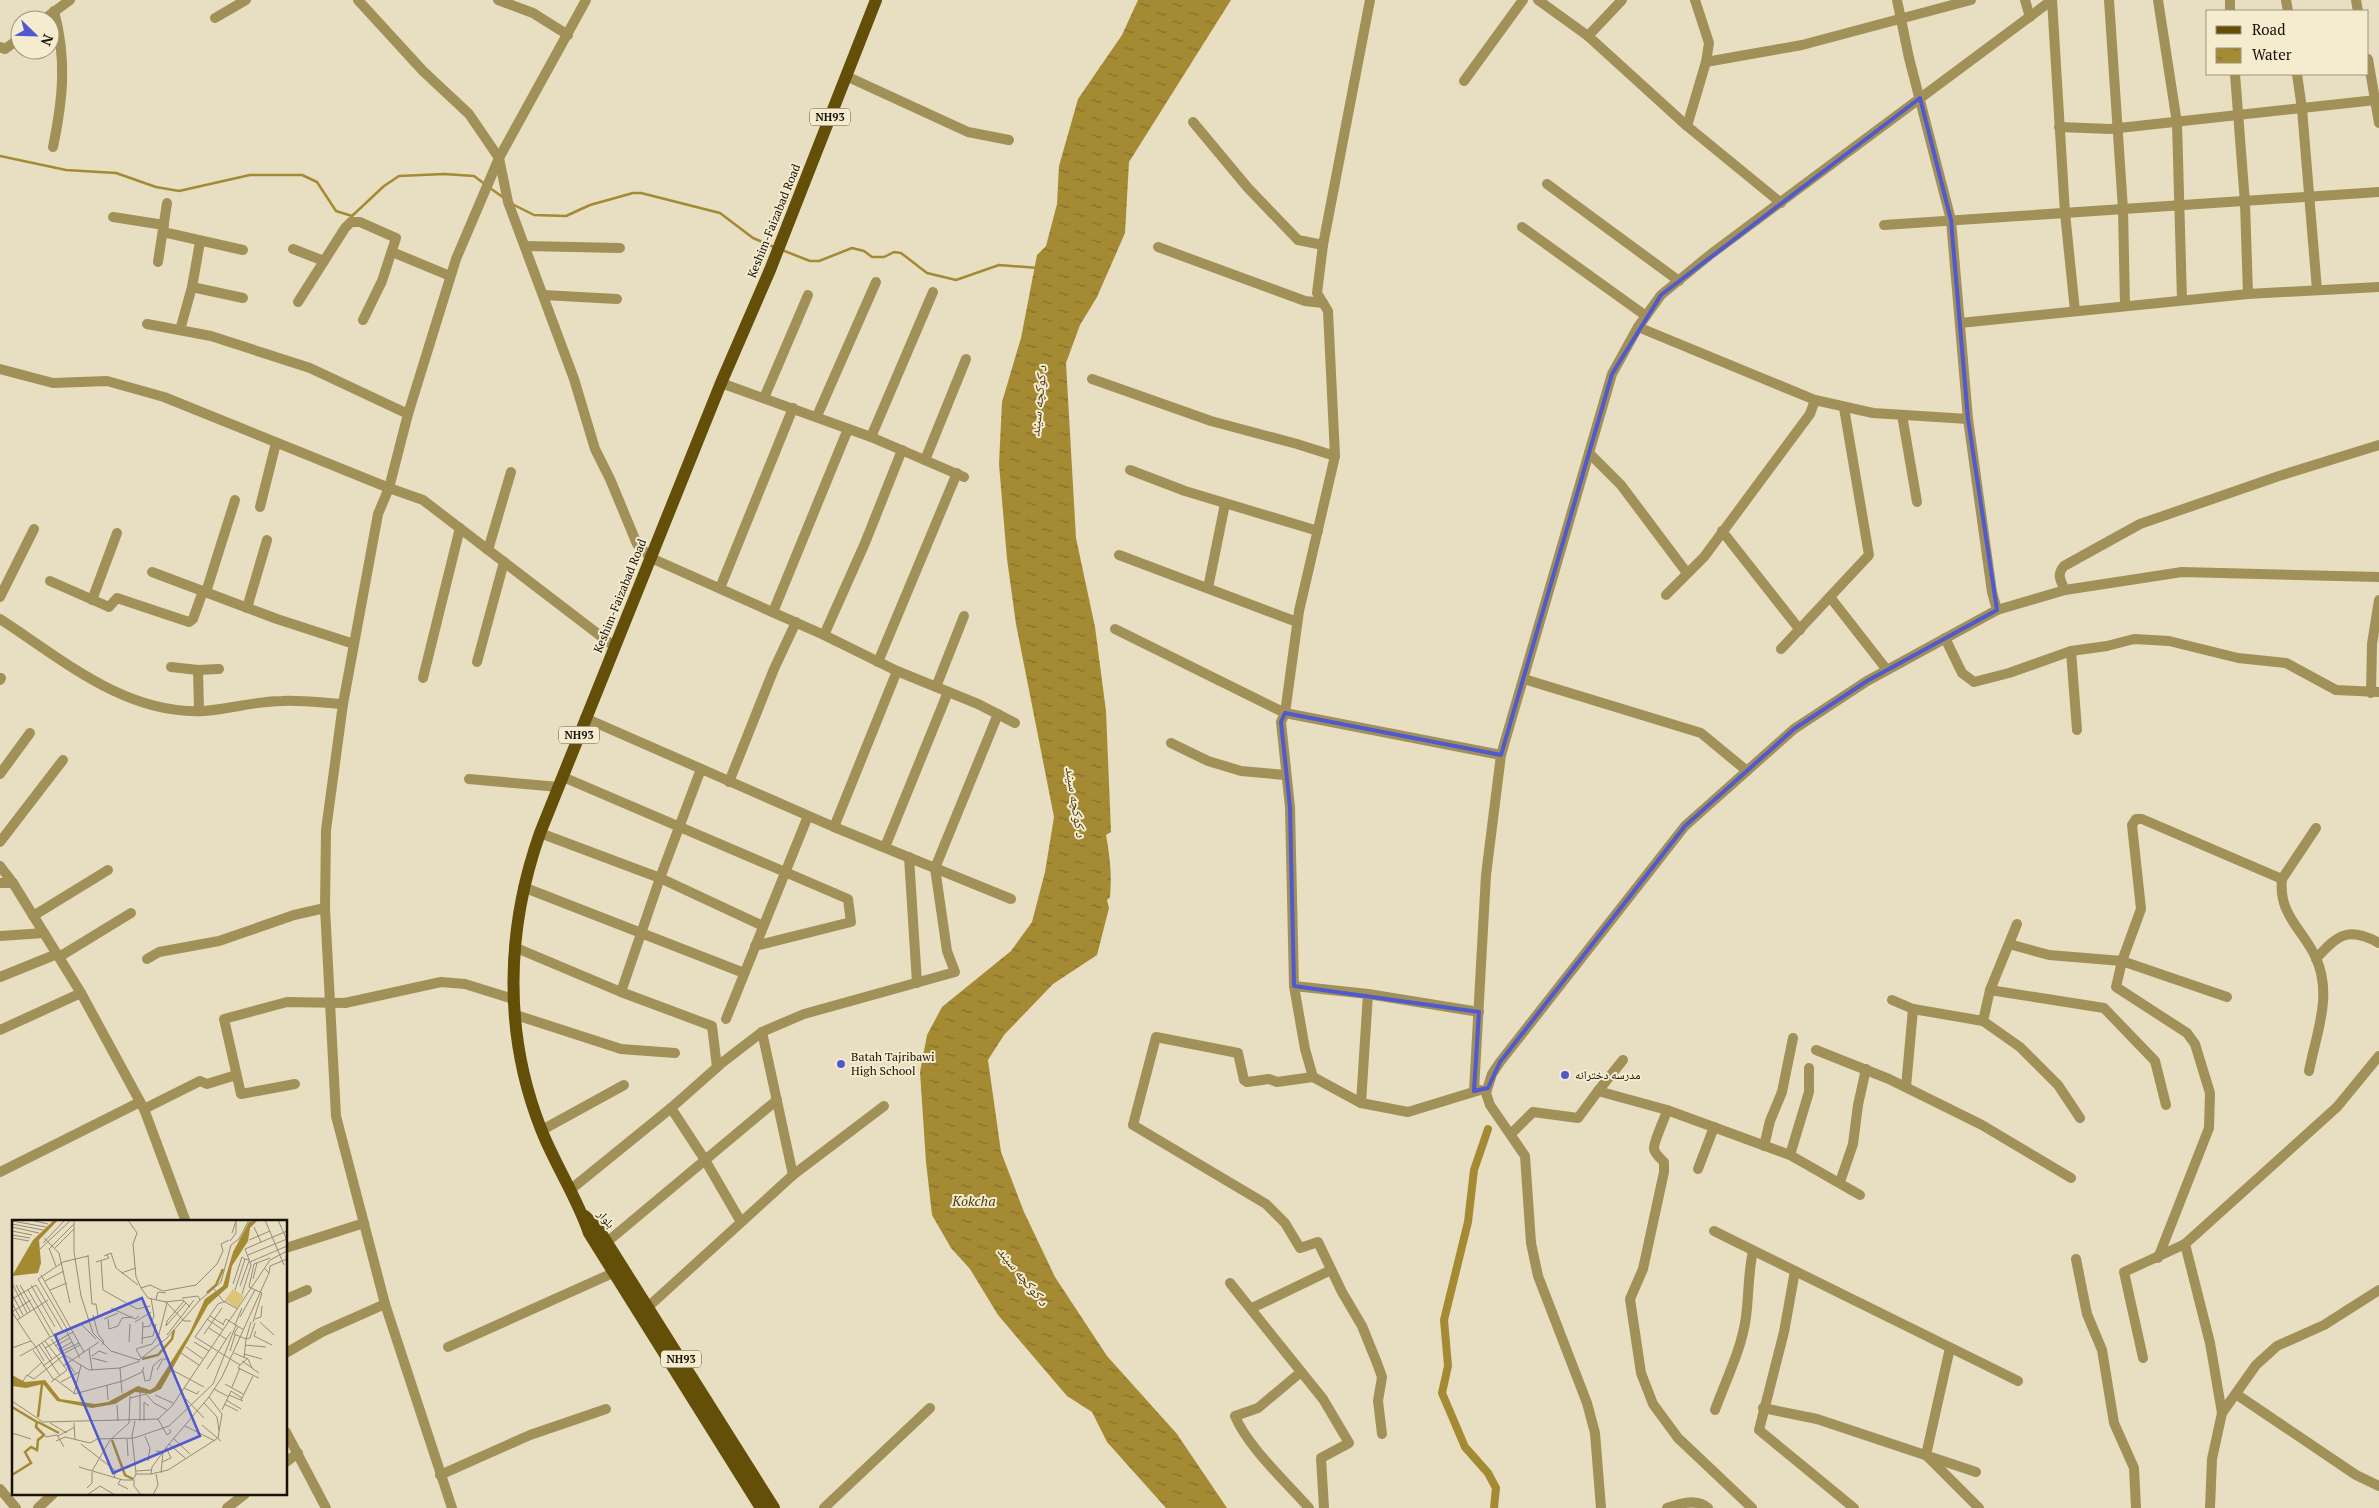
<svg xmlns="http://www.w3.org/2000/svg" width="2379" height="1508" viewBox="0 0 2379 1508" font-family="'PT Serif','Noto Naskh Arabic',serif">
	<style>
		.water { fill: url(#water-ripples) }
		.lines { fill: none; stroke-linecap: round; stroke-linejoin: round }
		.stream { stroke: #a58a34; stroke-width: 2.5 }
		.canal { stroke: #a58a34; stroke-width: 8 }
		.minor { stroke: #a29059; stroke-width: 10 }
		.major { stroke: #634f08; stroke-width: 12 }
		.marked { fill: none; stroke: #5159cf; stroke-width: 4; stroke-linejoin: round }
		.poi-dot { fill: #5159cf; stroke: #f5ebce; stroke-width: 2 }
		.labels { text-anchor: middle; stroke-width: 4; stroke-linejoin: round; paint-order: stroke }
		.shield { fill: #f5ebce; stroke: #595343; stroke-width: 1 }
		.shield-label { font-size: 11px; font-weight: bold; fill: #161208 }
		.street-label { font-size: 12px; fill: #161208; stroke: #f5ebce }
		.poi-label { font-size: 12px; fill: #161208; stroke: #f5ebce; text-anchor: start }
		.water-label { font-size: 14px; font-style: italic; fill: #483c18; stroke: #f5ebce }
		.inset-river { fill: none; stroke: #a58a34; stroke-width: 2.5 }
		.inset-road { fill: none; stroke: #948c78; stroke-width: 1 }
		.view { fill: #5159cf; fill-opacity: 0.15; stroke: #5159cf; stroke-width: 2.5 }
		.inset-edge { fill: none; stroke: #161208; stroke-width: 2.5 }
	</style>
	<defs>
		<pattern id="water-ripples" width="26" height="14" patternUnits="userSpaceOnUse" patternTransform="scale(1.25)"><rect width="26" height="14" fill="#a58a34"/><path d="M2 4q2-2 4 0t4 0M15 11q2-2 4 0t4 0" fill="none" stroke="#856f2a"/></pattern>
	</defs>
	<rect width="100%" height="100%" fill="#e8dec2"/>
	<path class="water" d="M1138,0h93l-102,162 -4,71 -28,64 -17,28 -14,38 10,175 19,89 11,84 5,121 -5,3c4,21 6,41 4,62l-3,3 2,8 -12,47 -44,29 -49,51 -16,25 13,92 23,60 31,65 52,79 70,78 50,74h-61l-59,-66 -15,-30 -25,-16 -69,-81 -28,-46 -19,-21 -19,-33 -6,-53 -6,-90 7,-37 15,-28 69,-56 21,-29 13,-50 9,-55 -38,-193 -9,-65 -8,-95 3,-62 19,-64 16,-83 9,-9 11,-42 2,-38 19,-67 44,-64z"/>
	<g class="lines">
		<g class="stream">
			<path d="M0,156l66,14 50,3 40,14 23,4 71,-16h52l15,7 19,29 16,5 32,-30 15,-10 45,-2 30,2 12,9"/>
			<path d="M490,188l14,10"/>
			<path d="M512,204l22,11 32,1 24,-11 43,-12h8l79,20 33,25 21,9"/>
			<path d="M782,250l28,11h9l33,-13 12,3 8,6h12l10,-5 7,1 26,20 29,7 43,-15 39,3"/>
		</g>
		<path class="canal" d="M1488,1129l-14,41 -6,52 -24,98 4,46 -6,27 23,54 23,26 8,15 -2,20"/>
		<g class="minor">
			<path d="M358,0l65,71 46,43 30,44 9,44 66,177 21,70 15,30 27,65 14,14 173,77 73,36 81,33 37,19"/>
			<path d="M498,0l35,13 35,22"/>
			<path d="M1370,0l-47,245 -6,48 11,18 7,145 -36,155 -14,102 -4,9 9,85 4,179 11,63 8,28 48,26 47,9 72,-22"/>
			<path d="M1538,0l50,36 99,90 94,77"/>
			<path d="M1897,0l12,58 42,162 17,199 24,173 5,18"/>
			<path d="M2025,0l5,17"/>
			<path d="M2052,0l13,213 10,98"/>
			<path d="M2109,0l14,209 2,97"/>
			<path d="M2158,0l19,123 5,177"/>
			<path d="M2230,0v11"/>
			<path d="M2286,0l2,11"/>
			<path d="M2356,0l2,11"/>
			<path d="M215,18l31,-18"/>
			<path d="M43,20l27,-20"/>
			<path d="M1588,36l34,-36"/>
			<path d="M0,47l5,2 15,-11"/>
			<path d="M2368,59l11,64"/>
			<path d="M1706,62l96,-17 169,-45"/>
			<path d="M2235,74l10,129 3,91"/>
			<path d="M2297,74l5,35 15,181"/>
			<path d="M846,76l122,56 41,8"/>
			<path d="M1464,81l59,-81"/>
			<path d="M1193,122l55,66 50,52 25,5"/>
			<path d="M1687,126l19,-64 3,-19 -14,-43"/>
			<path d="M2059,127l51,2 266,-29"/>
			<path d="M53,147c10,-48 14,-88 1,-136"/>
			<path d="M1547,184l132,97"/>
			<path d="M113,217l51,8"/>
			<path d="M1884,225l495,-33"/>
			<path d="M1522,227l124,89"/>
			<path d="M163,232l80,18"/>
			<path d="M525,246l95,2"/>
			<path d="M1158,247l147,54 18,2"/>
			<path d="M293,249l31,12"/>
			<path d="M392,252l58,24"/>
			<path d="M158,262l9,-59"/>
			<path d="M192,287l51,11"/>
			<path d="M543,295l74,4"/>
			<path d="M298,302l47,-74 6,-6h9l36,16 -14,43 -19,39"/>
			<path d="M1960,323l288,-29 131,-7"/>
			<path d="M147,324l64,12 99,32 98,46"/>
			<path d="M1638,327l177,73 58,13 95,6"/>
			<path d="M180,330l12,-43 8,-45"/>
			<path d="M0,369l53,14 54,-2 57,16 225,91 34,12 192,147"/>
			<path d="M1092,379l119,42 86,23 38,12"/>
			<path d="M721,383l150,54 93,40"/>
			<path d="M764,398l44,-103"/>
			<path d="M1902,415l15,87"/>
			<path d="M817,416l59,-134"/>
			<path d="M871,437l62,-145"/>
			<path d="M1589,453l32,32 66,88"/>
			<path d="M925,460l41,-101"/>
			<path d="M1130,470l55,21 133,40"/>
			<path d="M260,507l16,-64"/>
			<path d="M1722,531l78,99"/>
			<path d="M488,550l23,-78"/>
			<path d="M1119,555l178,67"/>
			<path d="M152,572l125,47 77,25"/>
			<path d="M50,581l59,26 8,-9 72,24 4,-3 10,-28"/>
			<path d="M720,588l73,-180"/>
			<path d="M1208,588l17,-84"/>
			<path d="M2065,590c-4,-9 -9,-15 -1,-24l76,-42 139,-48 100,-31"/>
			<path d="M206,592l29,-92"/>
			<path d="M1666,595l38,-38 106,-143 5,-14"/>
			<path d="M0,597l34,-68"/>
			<path d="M1830,597l57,73"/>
			<path d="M92,600l25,-67"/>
			<path d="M247,608l20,-68"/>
			<path d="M773,612l75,-183"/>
			<path d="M0,619c62,40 125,96 204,92 26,-2 52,-10 78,-10 21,-1 41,2 61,3"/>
			<path d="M1115,629l170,84 216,42"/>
			<path d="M824,635l41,-92 37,-93"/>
			<path d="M1945,638l17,35 12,9 35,-9 62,-22 36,-5 27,-7 35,2 69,17 48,5 50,27 43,2"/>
			<path d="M1781,649l88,-94 -25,-147"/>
			<path d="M2071,651l6,79"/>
			<path d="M477,662l27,-100"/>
			<path d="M878,662l79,-189"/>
			<path d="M171,667l27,3 21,-1"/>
			<path d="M198,670l1,40"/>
			<path d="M423,678l37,-150"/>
			<path d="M1524,679l177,54 46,38"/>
			<path d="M0,680l1,-2"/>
			<path d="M936,687l28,-71"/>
			<path d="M2371,693l1,-49 7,-44"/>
			<path d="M585,718l249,109 177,72"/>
			<path d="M1171,743l37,18 33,10 44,4"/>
			<path d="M0,774l30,-41"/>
			<path d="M563,777l285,122 3,23 -96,24"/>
			<path d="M469,779l90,8"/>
			<path d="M729,782l45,-113 22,-47"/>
			<path d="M834,827l63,-156"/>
			<path d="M540,833l120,45 103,48"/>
			<path d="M0,842l63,-82"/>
			<path d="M885,847l63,-155"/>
			<path d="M909,857l8,126"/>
			<path d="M0,866l13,17 68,110 63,116 42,113"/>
			<path d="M0,883h13"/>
			<path d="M523,887l221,86"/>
			<path d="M33,916l75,-46"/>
			<path d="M0,936l44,-3"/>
			<path d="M2009,944l40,11 73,6 105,36"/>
			<path d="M514,947l107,45 91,34 5,41"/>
			<path d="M59,957l72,-44"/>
			<path d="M147,959l12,-7 60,-11 75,-26 31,-7"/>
			<path d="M2316,959c21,-24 32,-33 63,-16"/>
			<path d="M0,977l57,-23"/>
			<path d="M1294,986l74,8 111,18"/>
			<path d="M1990,990l114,18 51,53 11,44"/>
			<path d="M621,992l39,-114 41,-109"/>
			<path d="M1892,1000l21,9 70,12 37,26 38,38 22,33"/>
			<path d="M516,1015l105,34 54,4"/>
			<path d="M726,1019l82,-203"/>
			<path d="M1983,1021l7,-31 27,-66"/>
			<path d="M0,1030l81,-37"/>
			<path d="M762,1032l31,143"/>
			<path d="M1816,1050l73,29 93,46 89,53"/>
			<path d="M2309,1071c7,-37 24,-75 7,-113 -13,-29 -38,-43 -34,-79l34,-51"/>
			<path d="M1313,1077l-36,5 -8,-3 -22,3 -3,-2 -6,-27 -82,-16 -23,88 133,79 19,19 15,25 18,-6 24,50 20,34 15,37 5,14 -4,24 4,33"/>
			<path d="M295,1084l-54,10 -17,-75 63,-17 58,1 96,-21 24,2 48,15"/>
			<path d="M1906,1087l7,-78"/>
			<path d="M1474,1091l12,-216 15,-120 111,-381 26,-47 23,-32 50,-41 341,-254"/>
			<path d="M1598,1091l25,-31"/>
			<path d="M1361,1103l7,-109"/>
			<path d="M671,1108l34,52 36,62"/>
			<path d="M144,1109l56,-28 7,3 29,-9"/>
			<path d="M1667,1110l123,45 70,40"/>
			<path d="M542,1130l82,-45"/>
			<path d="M1511,1134l22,-22 45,6 20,-27 69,19c-2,9 -14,32 -13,39 1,5 6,9 10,13v10l-21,97 -13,30 11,74 12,31 25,34 74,70"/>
			<path d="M1764,1146l6,-25 12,-29 11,-54"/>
			<path d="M1790,1155l19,-63v-24"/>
			<path d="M1698,1169l16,-42"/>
			<path d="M0,1172l140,-70"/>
			<path d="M1840,1182l13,-38 5,-39 8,-36"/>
			<path d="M570,1190l101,-82 52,-46 39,-30 42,-18 151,-42 -8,-21 -12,-83 63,-154"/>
			<path d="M1714,1231l304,150"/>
			<path d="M607,1242l170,-142"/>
			<path d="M2185,1244l25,99 12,70"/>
			<path d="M286,1248l78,-25"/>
			<path d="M2158,1258l51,-130 1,-35 -15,-49 -8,-11 -71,-46 6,-26 19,-52 -9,-84 4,-6h6l140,60"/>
			<path d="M2076,1259l11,55 15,36 12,73 20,45 2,40"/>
			<path d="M1795,1271l-11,61 -25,98 95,78"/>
			<path d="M1230,1283l93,116 26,44 -28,15 3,50"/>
			<path d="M286,1299l21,-9"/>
			<path d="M648,1307l145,-132 91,-69"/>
			<path d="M1252,1308l79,-38"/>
			<path d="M448,1347l165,-74"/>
			<path d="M1950,1348l-24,107 53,53"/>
			<path d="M286,1353l36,-21 63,-28"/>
			<path d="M2143,1358l-19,-86 61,-28 152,-137 42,-51"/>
			<path d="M1301,1372l-43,36 -23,8c12,30 52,67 74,92"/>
			<path d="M2236,1394l120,81 23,11"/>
			<path d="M1763,1408l54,11 159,53"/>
			<path d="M1715,1410c11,-30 27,-62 31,-93 3,-23 2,-44 7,-66"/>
			<path d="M286,1432l40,76"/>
			<path d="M286,1462l12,-9"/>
			<path d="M440,1475l90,-40 76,-26"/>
			<path d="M0,1489l16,19"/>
			<path d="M38,1508l15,-14"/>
			<path d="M227,1508l18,-14"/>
			<path d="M452,1508l-67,-204 -49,-188 -11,-208 1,-78 17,-126 35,-190 11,-26 19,-74 48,-155 43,-101 87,-158"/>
			<path d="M824,1508l106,-100"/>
			<path d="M1601,1508l-6,-75 -8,-30 -49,-127 -7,-33 -6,-87 -35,-51 -4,-12 6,-19 8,-12 185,-236 109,-97 73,-48 130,-71 68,-20 117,-18 197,5"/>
			<path d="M1667,1508c13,-5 30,-10 41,0"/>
			<path d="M2210,1508l2,-49 10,-46 34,-48 21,-19 47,-21 55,-35"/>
		</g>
		<g class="major">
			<path d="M585,1216l14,14 175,278"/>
			<path d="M761,1508l-172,-275c-12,-36 -34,-68 -48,-104 -38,-96 -35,-200 -1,-296l181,-450 49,-113 106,-270"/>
		</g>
	</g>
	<path class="marked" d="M1920,98l31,122 17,199 29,191 -130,71 -73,48 -109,97 -185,236 -12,26 -14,3 5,-79 -185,-26 -4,-179 -9,-85 4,-9 216,42 111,-381 49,-79z"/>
	<g class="poi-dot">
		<circle cx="841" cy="1064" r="5"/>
		<circle cx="1565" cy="1075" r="5"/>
	</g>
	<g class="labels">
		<g class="shield">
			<rect x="810" y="108.5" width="40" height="17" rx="4"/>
			<rect x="559" y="726.5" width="40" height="17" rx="4"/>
			<rect x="661" y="1350.5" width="40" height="17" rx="4"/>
		</g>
		<g class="shield-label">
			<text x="830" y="121">NH93</text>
			<text x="579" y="739">NH93</text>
			<text x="681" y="1363">NH93</text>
		</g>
		<g class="street-label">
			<text transform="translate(774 221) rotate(-68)" y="4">Keshim-Faizabad Road</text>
			<text transform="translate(620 596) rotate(-68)" y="4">Keshim-Faizabad Road</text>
			<text transform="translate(606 1219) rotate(49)" y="4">بلوار</text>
		</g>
		<g class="poi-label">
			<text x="851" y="1061">Batah Tajribawi<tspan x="851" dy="14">High School</tspan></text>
			<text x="1575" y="1079">مدرسه دخترانه</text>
		</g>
		<g class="water-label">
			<text transform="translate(1038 401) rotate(-84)" y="5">د کوکچه سیند</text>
			<text transform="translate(1076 802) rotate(81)" y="5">د کوکچه سیند</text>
			<text x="974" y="1206">Kokcha</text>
			<text transform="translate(1023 1276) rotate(51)" y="5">د کوکچه سیند</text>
		</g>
	</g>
	<g transform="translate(12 1220)">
		<rect width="275" height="275" fill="#e8dec2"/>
		<path d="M221,69l11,7 -7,12 -12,-8z" fill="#ddc375"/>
		<path d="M42,0h4l-19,20 2,23 -3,10 -26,3 21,-36zM246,0l-8,8 -2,13 -16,25 -4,21 -20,18 -47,84 -11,5 -15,-2 -20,12 -23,4 -35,-7 -14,-17 -17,4 -14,-2v-11l13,7 20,-2 15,19 35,5 13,-2 30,-16 12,4 5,-3 35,-55 15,-33 18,-13 10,-34 16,-30z" fill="#a58a34"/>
		<path class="inset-river" d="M195,73l9,-8 7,-16M130,139l16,-4 14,-16 2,-9M0,187l25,15M26,197l4,-33M26,202l21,11M100,220l13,35 8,4M0,255l19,-12 -6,-11 6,-5 6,3 1,-10 6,-5 -8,-8 1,-6"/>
		<path class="inset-road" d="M18,0l18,4M62,0v32l7,44 12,37 18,18 28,9 28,-22 32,-37 22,-19 10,-37 8,-6 10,-19M116,0l9,13 -4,11 3,33 5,11M253,0l19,45M266,0l9,20M0,1l34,6M0,4l31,6M0,7l27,6M242,7l7,15M0,11l20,4M0,15l18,3M0,18l17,3M32,18l15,15 11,50M237,20l21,-9M218,21l6,-8v-12l-4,12M31,23l22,-23M37,28l7,18M43,28l19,-19M28,29l31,-29M37,29l25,-25M76,35l4,49h4l2,12M236,35l39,-16M92,36l7,-3 5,15 22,17M89,40l2,30 34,19 13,-3M84,42l13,-4 -2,-3M238,42l37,-16M109,53l15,-5M257,53l1,-7 17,-7M29,55l43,77M241,59l4,-16M33,61l19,-10M221,64l9,-27 3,2M1,65l14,28M4,65l14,26M8,65l30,52M19,65l24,42M228,66l9,-25M202,69l9,12 15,8M16,70l27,47M38,70l17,-7M223,70l10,-31 4,1M0,74l11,21M230,74l9,-29 -6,-16 42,-18M170,78l16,-2 2,4M0,79l24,-14 27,46M144,79l2,-7 8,1M214,81l-8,3 -23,33 45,28 8,-7M153,82l18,-2 7,7M0,83l8,15M99,88l24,11 4,-3M0,92l19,-12M0,92l19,29M81,95l5,19 6,8 -2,3M198,96l14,9M228,97l15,-27M92,99l14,-6M96,99l1,10 9,-3 4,-8 11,-1M195,99l16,11M243,99l6,-2 1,-11M5,100l31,-20M179,101h-7l-18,-19 -18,-4 -7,-10 9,-3 13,6 33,-6 21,-21 6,-13 -2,-7 8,-4M123,102l16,-10M241,102l9,-29 -13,-6 5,-23 16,-6M248,102l14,13M68,103l16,16M211,104l3,-5 18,11M223,105l7,-17M154,106l1,-5 17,-20M154,106l20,-23M131,107l7,-1 4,-10 -3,-18M226,107l-4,7 12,5 5,-17M197,108l17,11M55,109l-29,-50 25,-17 25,-6M54,110l14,28M244,111l-2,5 18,9M192,114l18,-26M155,115l27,-35M131,118l10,-2 3,-12M39,119l10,14 28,17 31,-2 20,-7M33,121l22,29 -16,12M117,122l1,-18M150,122l-4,-4 9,-35M182,122l15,9M30,123l10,16M130,124l1,-22M27,125l21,31M233,125l21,2M43,126l15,-8M174,127l17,12M0,128l19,-7 5,6 14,-10 45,-18M33,128l28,-16M77,129l3,21M21,130l21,30M46,130l14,-8M218,131l5,-16M48,132l19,-9M169,133l18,12M222,133l14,6 4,9M51,134l17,-9M232,134l18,5M8,136l16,-9 8,14M51,136l12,17M80,136l7,-5 8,3M80,138l15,4M129,138l-5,-9 16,-5 7,-10M232,138l2,-19 4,-1 5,-15M230,141l17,12M69,145l-7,29 49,-13 19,-9 2,-5M228,145l-2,3 21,10M31,146l18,-13M51,146l36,-24M108,148l2,25M195,149l24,-37M145,150l6,-11h6M131,151l2,10 5,-1 3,-14 9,-8M162,151l30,16M16,155l14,-13M43,159l19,14M11,161l4,-6 7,4 30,-24M49,162l18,-10M213,164l18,10M95,165l1,15M220,167l8,-19M172,168l13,6 2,-3M202,169l15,8M143,175l18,8M217,175l14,6M118,178l16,-4 8,9 13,7M174,179l18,19M214,180l15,9M229,180l12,-24M0,181l31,21 115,-3 14,-13 98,-146 17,-9M192,183l13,14 2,14M212,184l14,7M105,185l1,16M210,190l9,-19 11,7M146,199l9,16 4,-3 -2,-3M123,201l-3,15 4,38M128,201v-29M132,201v-19l5,4M38,203l17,10M62,203l1,16M190,205l19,16M173,206l30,15M0,213l19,6M46,216l17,-9M133,216l5,12 -2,13M33,217l12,-2 7,12M161,218l17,16M115,219l1,17M44,221l9,-4 25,6 7,-4 37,-1 35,-12 44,-42 23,-59M69,224l35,27 -2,7M157,224l16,14M144,231l7,1 -2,21M150,242l9,-4 -5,-11M67,247l44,13h10l3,-6h15l1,-7 17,-23 40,-47 13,-20 47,-104 -5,-5M80,251l18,-31 19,-17 1,-27M124,251l15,-1M139,254l17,-4 50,-32 4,-24 -13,-17M109,259l-3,5 10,5M122,260v6l7,9M75,268l5,-5v-11M75,275l13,-9 15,9M141,275l5,-10 -2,-11"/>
		<path class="view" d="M130,78l58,138 -87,37 -58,-138z"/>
		<rect width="275" height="275" class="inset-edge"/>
	</g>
	<rect x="2206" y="10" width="162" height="65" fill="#f5ebce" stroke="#9c947f"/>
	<rect x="2216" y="26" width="25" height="8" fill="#634f08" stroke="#9c947f"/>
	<text x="2252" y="35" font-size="15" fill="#161208">Road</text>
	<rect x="2216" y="48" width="25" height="15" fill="url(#water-ripples)" stroke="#9c947f"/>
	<text x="2252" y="60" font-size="15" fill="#161208">Water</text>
	<g transform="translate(35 35) rotate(113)"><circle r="24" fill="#f5ebce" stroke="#9c947f"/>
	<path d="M0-4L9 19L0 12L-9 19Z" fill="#5159cf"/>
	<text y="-8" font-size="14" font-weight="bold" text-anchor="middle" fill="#161208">N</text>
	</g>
</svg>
